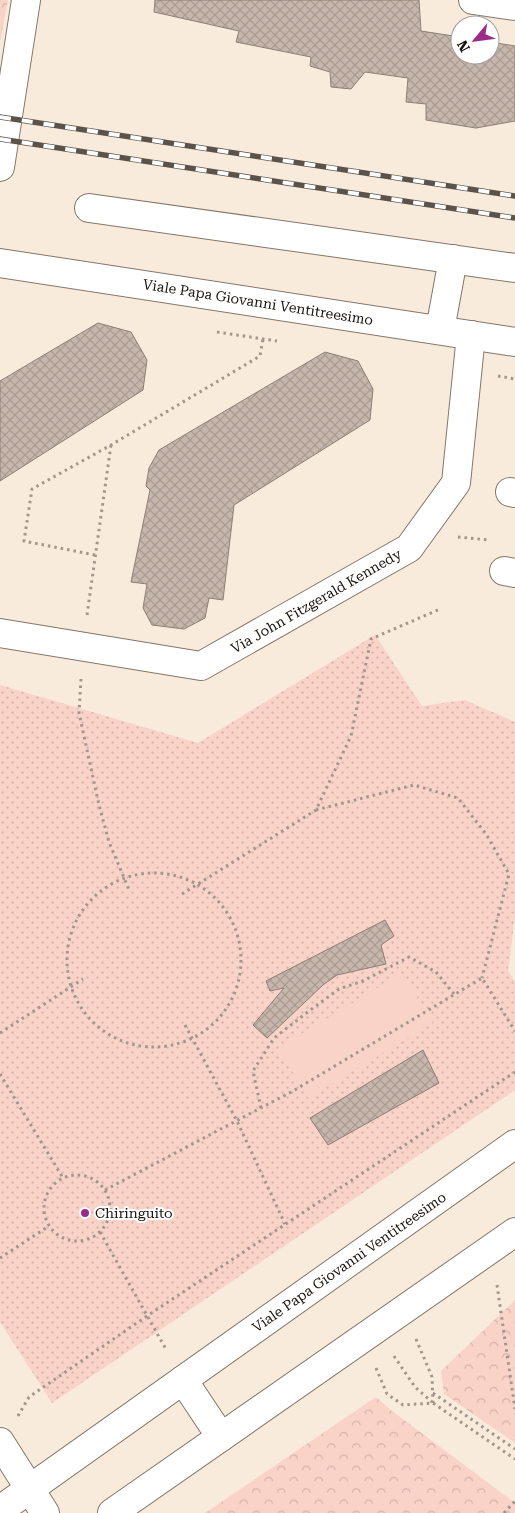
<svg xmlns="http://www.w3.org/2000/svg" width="515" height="1513" viewBox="0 0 515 1513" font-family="'Roboto Serif',serif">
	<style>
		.grass { fill: url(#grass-dots) }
		.park { fill: url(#park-crowns) }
		.pitch { fill: #f9d2c8 }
		.building { fill: url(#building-cross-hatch); stroke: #8e7e75 }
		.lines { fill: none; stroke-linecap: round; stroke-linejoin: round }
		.minor-casing { stroke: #827769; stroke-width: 30 }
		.path { stroke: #a0978c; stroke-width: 3; stroke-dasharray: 2.5 4; stroke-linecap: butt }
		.minor { stroke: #fff; stroke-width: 28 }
		.rail-casing { stroke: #5a534b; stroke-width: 5.5 }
		.rail { stroke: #fff; stroke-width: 4; stroke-dasharray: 11; stroke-linecap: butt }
		.poi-dot { fill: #9d2b88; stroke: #fff; stroke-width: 2 }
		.labels { text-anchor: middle; stroke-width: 4; stroke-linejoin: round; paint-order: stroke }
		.street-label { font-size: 14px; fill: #191510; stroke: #fff }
		.poi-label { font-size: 14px; fill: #191510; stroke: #fff; text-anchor: start }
	</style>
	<defs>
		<pattern id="grass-dots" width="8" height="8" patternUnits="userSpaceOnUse" patternTransform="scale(1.25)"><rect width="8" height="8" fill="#f9d2c8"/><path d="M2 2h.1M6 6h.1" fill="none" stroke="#d5b3ab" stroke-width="1.8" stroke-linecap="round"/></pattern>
		<pattern id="park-crowns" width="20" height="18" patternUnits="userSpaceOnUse" patternTransform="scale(1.25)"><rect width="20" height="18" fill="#f9d2c8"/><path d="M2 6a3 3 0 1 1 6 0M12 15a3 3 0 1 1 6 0" fill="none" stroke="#d5b3ab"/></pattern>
		<pattern id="building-cross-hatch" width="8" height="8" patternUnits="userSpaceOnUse" patternTransform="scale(1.25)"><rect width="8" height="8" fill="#c7b6ab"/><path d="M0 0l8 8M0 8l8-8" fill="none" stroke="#aa9c92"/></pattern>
	</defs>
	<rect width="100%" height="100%" fill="#f8ebdc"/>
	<path class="grass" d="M375,635l47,71 43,-6 50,22v195l-7,54 7,10v109l-463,313 -52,-81v-637l198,58z"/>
	<g class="park">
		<path d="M0,0h8l-8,42z"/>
		<path d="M515,1300v143l-71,-49 -3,-23z"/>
		<path d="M376,1397l16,14 123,92v10h-310z"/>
	</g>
	<path class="pitch" d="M402,973l31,50 -125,75 -30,-50z"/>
	<g class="building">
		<path d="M155,0h264l2,31 39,6v18h30v-13l25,4v75l-39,7 -50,-8v-16l-20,-2 2,-24 -43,-6 -14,17 -20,-2 -1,-15 -20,-6 1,-9 -75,-15 3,-11 -85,-19z"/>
		<path d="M98,323l33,9 16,28 -4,30 -143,91v-100z"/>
		<path d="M325,352l33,9 15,28 -3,31 -136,85 -11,95 -14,-2 -4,20 -21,11 -32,-4 -9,-17 4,-24 -16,-2 19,-92 -4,-4 3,-18 10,-18z"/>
		<path d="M385,920l9,16 -13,9 5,19 -49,11 -14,10 -56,53 -14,-13 31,-37 -14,3 -4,-10z"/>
		<path d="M423,1050l16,33 -111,62 -18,-27z"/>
	</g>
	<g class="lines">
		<g class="minor-casing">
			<g id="minor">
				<path d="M473,0l42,6"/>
				<path d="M0,167l26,-167"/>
				<path d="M89,208l426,60"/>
				<path d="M0,263l515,79"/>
				<path d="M440,330l13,-71"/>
				<path d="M510,492l5,1"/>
				<path d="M504,571l11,2"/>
				<path d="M0,633l201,33 208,-118 47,-65 15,-148"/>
				<path d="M183,1380l38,57"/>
				<path d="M0,1442l45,71"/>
				<path d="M0,1510l515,-366"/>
				<path d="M112,1513l403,-281"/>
			</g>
		</g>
		<g class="path">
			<path d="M217,332l60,9"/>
			<path d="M498,376l17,3"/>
			<path d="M458,537l31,3"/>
			<path d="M95,555l-71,-14 8,-52 79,-44 149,-89 3,-17"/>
			<path d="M87,615l24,-170"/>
			<path d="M81,679l-2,34 20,92 10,37 21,50"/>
			<path d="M316,810l98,-25 44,13 28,36 23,40 -27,104"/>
			<circle cx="154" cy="960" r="87"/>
			<path d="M182,894l134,-84 35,-74 20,-97 69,-30"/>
			<path d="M185,1025l52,96 48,103"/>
			<path d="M0,1033l83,-54"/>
			<path d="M0,1074l63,104"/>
			<path d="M261,1108l-8,-37 21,-33 35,-27 30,-22 24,-8 46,-24 27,15 18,22"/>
			<circle cx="77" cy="1208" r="33"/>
			<path d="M105,1190l188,-99 189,-113 33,53"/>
			<path d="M100,1232l67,119"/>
			<path d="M0,1258l49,-32"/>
			<path d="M497,1285l18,124"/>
			<path d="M416,1339l16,38 1,26"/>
			<path d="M394,1356l21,31 17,15"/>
			<path d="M376,1368l11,26 16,11 30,-2 82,56"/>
			<path d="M433,1393l82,56"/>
			<path d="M18,1416l11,-19 118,-81 368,-244"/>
			<path d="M504,1513l11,-12"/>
		</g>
		<use href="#minor" class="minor"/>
		<g class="rail-casing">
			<g id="rail">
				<path d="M0,117l515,79"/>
				<path d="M0,139l515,79"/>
			</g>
		</g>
		<use href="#rail" class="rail"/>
	</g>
	<circle class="poi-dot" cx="85" cy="1213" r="5"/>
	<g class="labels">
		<g class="street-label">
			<text transform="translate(258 302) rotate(9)" y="5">Viale Papa Giovanni Ventitreesimo</text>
			<text transform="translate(316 601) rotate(-30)" y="5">Via John Fitzgerald Kennedy</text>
			<text transform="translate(349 1262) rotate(-35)" y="5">Viale Papa Giovanni Ventitreesimo</text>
		</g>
		<g class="poi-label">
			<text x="95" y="1218">Chiringuito</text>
		</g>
	</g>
	<g transform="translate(475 40) rotate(241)"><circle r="24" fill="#ffffff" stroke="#a3a19f"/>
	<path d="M0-4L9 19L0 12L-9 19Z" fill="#9d2b88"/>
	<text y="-8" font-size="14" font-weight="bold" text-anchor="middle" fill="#191510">N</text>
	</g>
</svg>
